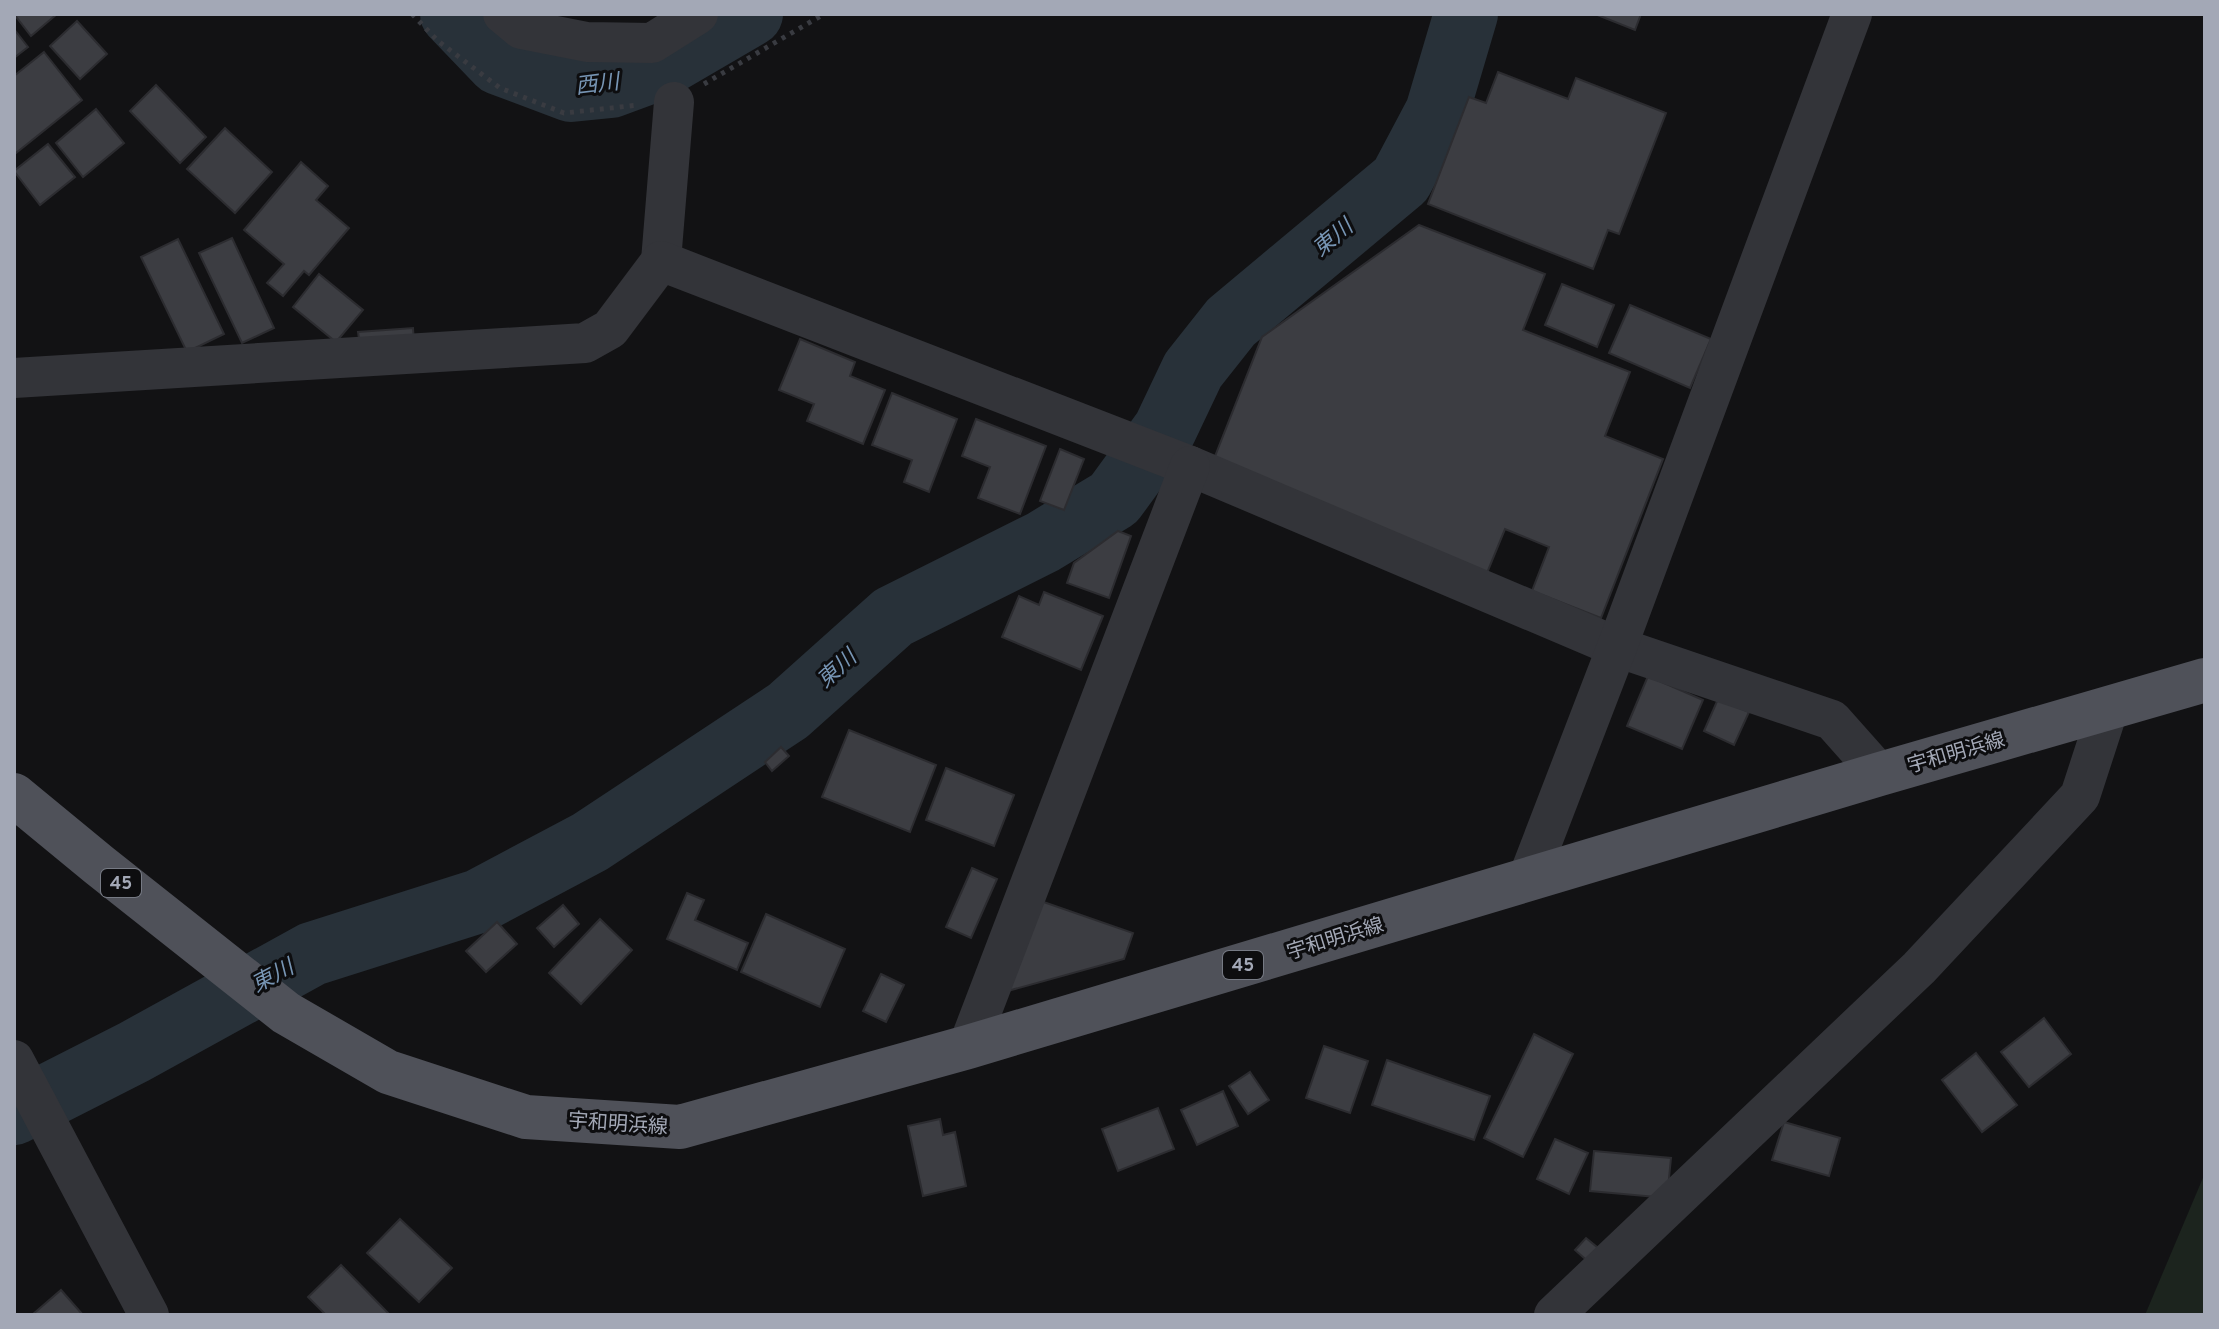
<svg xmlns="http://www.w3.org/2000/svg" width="2219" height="1329" viewBox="0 0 2219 1329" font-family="Overpass,'Noto Sans JP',sans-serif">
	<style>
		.green { fill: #1c241e }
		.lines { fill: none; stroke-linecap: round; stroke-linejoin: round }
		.river { stroke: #283139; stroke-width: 64 }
		.building { fill: #3c3d42; stroke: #2c2c30; stroke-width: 2 }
		.path { stroke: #393b41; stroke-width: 5; stroke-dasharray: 4 6; stroke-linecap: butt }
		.street { stroke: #333439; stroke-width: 40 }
		.primary { stroke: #4f5159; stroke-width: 44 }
		.labels { text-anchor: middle; stroke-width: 6; stroke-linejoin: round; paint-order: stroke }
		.shield { fill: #0d0d0f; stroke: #767a84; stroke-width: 2 }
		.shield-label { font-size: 18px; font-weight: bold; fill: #a3a8b6 }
		.street-label { font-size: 20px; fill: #a3a8b6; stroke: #0d0d0f }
		.water-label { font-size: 22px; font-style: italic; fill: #7795b4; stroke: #0d0d0f }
	</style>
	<rect width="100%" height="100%" fill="#121214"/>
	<path class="green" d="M2205,1173v142h-60z"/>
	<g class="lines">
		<g class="river">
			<path d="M452,14l47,49 72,27 40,-4 46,-17 94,-55"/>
			<path d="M14,1113l120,-61 178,-98 167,-53 111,-59 198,-131 105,-94 150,-75 71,-43 51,-70 28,-59 38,-48 170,-142 36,-68 29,-98"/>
		</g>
	</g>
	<g class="building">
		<path d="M14,14h43l-26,22z"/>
		<path d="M1595,14h46l-6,16z"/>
		<path d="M77,21l30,33 -27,25 -30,-33z"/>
		<path d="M14,29l14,18 -14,11z"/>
		<path d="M44,52l38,48 -66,53 -2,-3v-74z"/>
		<path d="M1498,72l70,27 8,-21 90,35 -47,121 -11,-4 -15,39 -165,-65 41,-107 17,6z"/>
		<path d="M156,85l50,52 -26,26 -50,-52z"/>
		<path d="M96,109l28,34 -41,34 -27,-34z"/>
		<path d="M225,128l47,44 -37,41 -48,-44z"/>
		<path d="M48,144l27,33 -35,28 -26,-34z"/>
		<path d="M301,162l27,24 -12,14 33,28 -40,47 -5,-4 -21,25 -16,-13 17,-19 -40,-34z"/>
		<path d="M1419,225l126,49 -22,56 107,42 -25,64 58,23 -62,159 -69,-27 17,-44 -44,-18 -18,44 -275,-109 50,-127z"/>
		<path d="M232,238l42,90 -32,15 -43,-90z"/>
		<path d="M178,239l46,95 -37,18 -46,-95z"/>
		<path d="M319,274l44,36 -27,32 -43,-35z"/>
		<path d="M1562,284l52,21 -17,42 -52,-22z"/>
		<path d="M1630,305l81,34 -21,49 -81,-35z"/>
		<path d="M413,328l1,14 -54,4 -2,-14z"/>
		<path d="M800,339l55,23 -5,14 35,14 -22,54 -56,-23 7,-17 -35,-14z"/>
		<path d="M892,393l65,26 -28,73 -25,-10 8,-22 -40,-15z"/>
		<path d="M976,419l70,27 -26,68 -42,-16 12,-31 -28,-11z"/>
		<path d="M1060,449l24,10 -20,51 -24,-9z"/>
		<path d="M1118,531l13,5 -22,62 -42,-15 7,-20z"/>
		<path d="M1044,592l59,24 -22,54 -79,-33 17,-41 20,9z"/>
		<path d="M1648,676l55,24 -21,49 -55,-23z"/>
		<path d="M1718,699l31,13 -15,33 -30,-14z"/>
		<path d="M849,730l87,35 -26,67 -88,-35z"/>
		<path d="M781,747l8,9 -17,15 -7,-9z"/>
		<path d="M946,768l68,27 -20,51 -68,-26z"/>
		<path d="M972,868l25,11 -26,59 -25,-11z"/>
		<path d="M687,893l17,7 -9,20 53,23 -11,27 -70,-31z"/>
		<path d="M1035,899l98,34 -9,26 -120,33z"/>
		<path d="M563,905l16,19 -25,23 -17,-19z"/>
		<path d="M766,914l79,35 -25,58 -79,-35z"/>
		<path d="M600,919l32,31 -51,54 -32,-31z"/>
		<path d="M497,922l20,22 -31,28 -20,-21z"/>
		<path d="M881,974l23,11 -18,37 -23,-11z"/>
		<path d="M2044,1018l27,36 -42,33 -28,-35z"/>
		<path d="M1534,1034l39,20 -50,103 -39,-19z"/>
		<path d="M1324,1046l44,15 -18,52 -44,-15z"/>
		<path d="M1976,1053l41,52 -35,27 -40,-52z"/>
		<path d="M1387,1060l103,36 -16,44 -102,-35z"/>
		<path d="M1250,1072l19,28 -21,14 -19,-28z"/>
		<path d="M1223,1091l15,35 -41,19 -16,-35z"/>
		<path d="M1158,1108l16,41 -56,22 -16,-42z"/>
		<path d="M940,1119l3,16 12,-3 11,54 -43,10 -15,-70z"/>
		<path d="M1784,1122l56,16 -11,38 -57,-16z"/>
		<path d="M1555,1139l33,14 -19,41 -32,-15z"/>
		<path d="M1594,1151l77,7 -4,40 -77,-7z"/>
		<path d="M400,1219l52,49 -33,34 -52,-49z"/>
		<path d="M1586,1238l17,14 -11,13 -17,-15z"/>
		<path d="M341,1265l49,50h-64l-18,-18z"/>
		<path d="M61,1290l22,25h-51z"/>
	</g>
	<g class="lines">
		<g class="path">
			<path d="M412,14l26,27 62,47 64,25 75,-8"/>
			<path d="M704,84l120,-70"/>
		</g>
		<g class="street">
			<path d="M503,14l18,15 66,13 65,1 46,-29"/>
			<path d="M661,261l13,-159"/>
			<path d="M14,378l571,-35 25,-14 51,-68 529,205 427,181 215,73 48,54"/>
			<path d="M1527,881l90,-234 235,-633"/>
			<path d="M968,1047l222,-581"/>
			<path d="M14,1060l135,255"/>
			<path d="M1554,1315l365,-347 161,-172 28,-86"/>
		</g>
		<path class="primary" d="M14,795l85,70 187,148 102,59 138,45 154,10 288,-80 912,-273 325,-94"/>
	</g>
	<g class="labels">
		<g class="shield">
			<rect x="101" y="869" width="40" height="28" rx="6"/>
			<rect x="1223" y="951" width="40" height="28" rx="6"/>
		</g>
		<g class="shield-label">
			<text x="121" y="889">45</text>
			<text x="1243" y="971">45</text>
		</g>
		<g class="street-label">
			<text transform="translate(1956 752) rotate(-16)" y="7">宇和明浜線</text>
			<text transform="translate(1335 938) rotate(-17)" y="7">宇和明浜線</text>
			<text transform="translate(618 1123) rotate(4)" y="7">宇和明浜線</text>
		</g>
		<g class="water-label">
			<text transform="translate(597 83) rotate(-7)" y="8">西川</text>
			<text transform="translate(1332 237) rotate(-40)" y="8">東川</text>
			<text transform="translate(836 668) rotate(-42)" y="8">東川</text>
			<text transform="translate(272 975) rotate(-28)" y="8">東川</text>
		</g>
	</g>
	<rect width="2219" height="1329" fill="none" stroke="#a3a8b6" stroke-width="32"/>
</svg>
